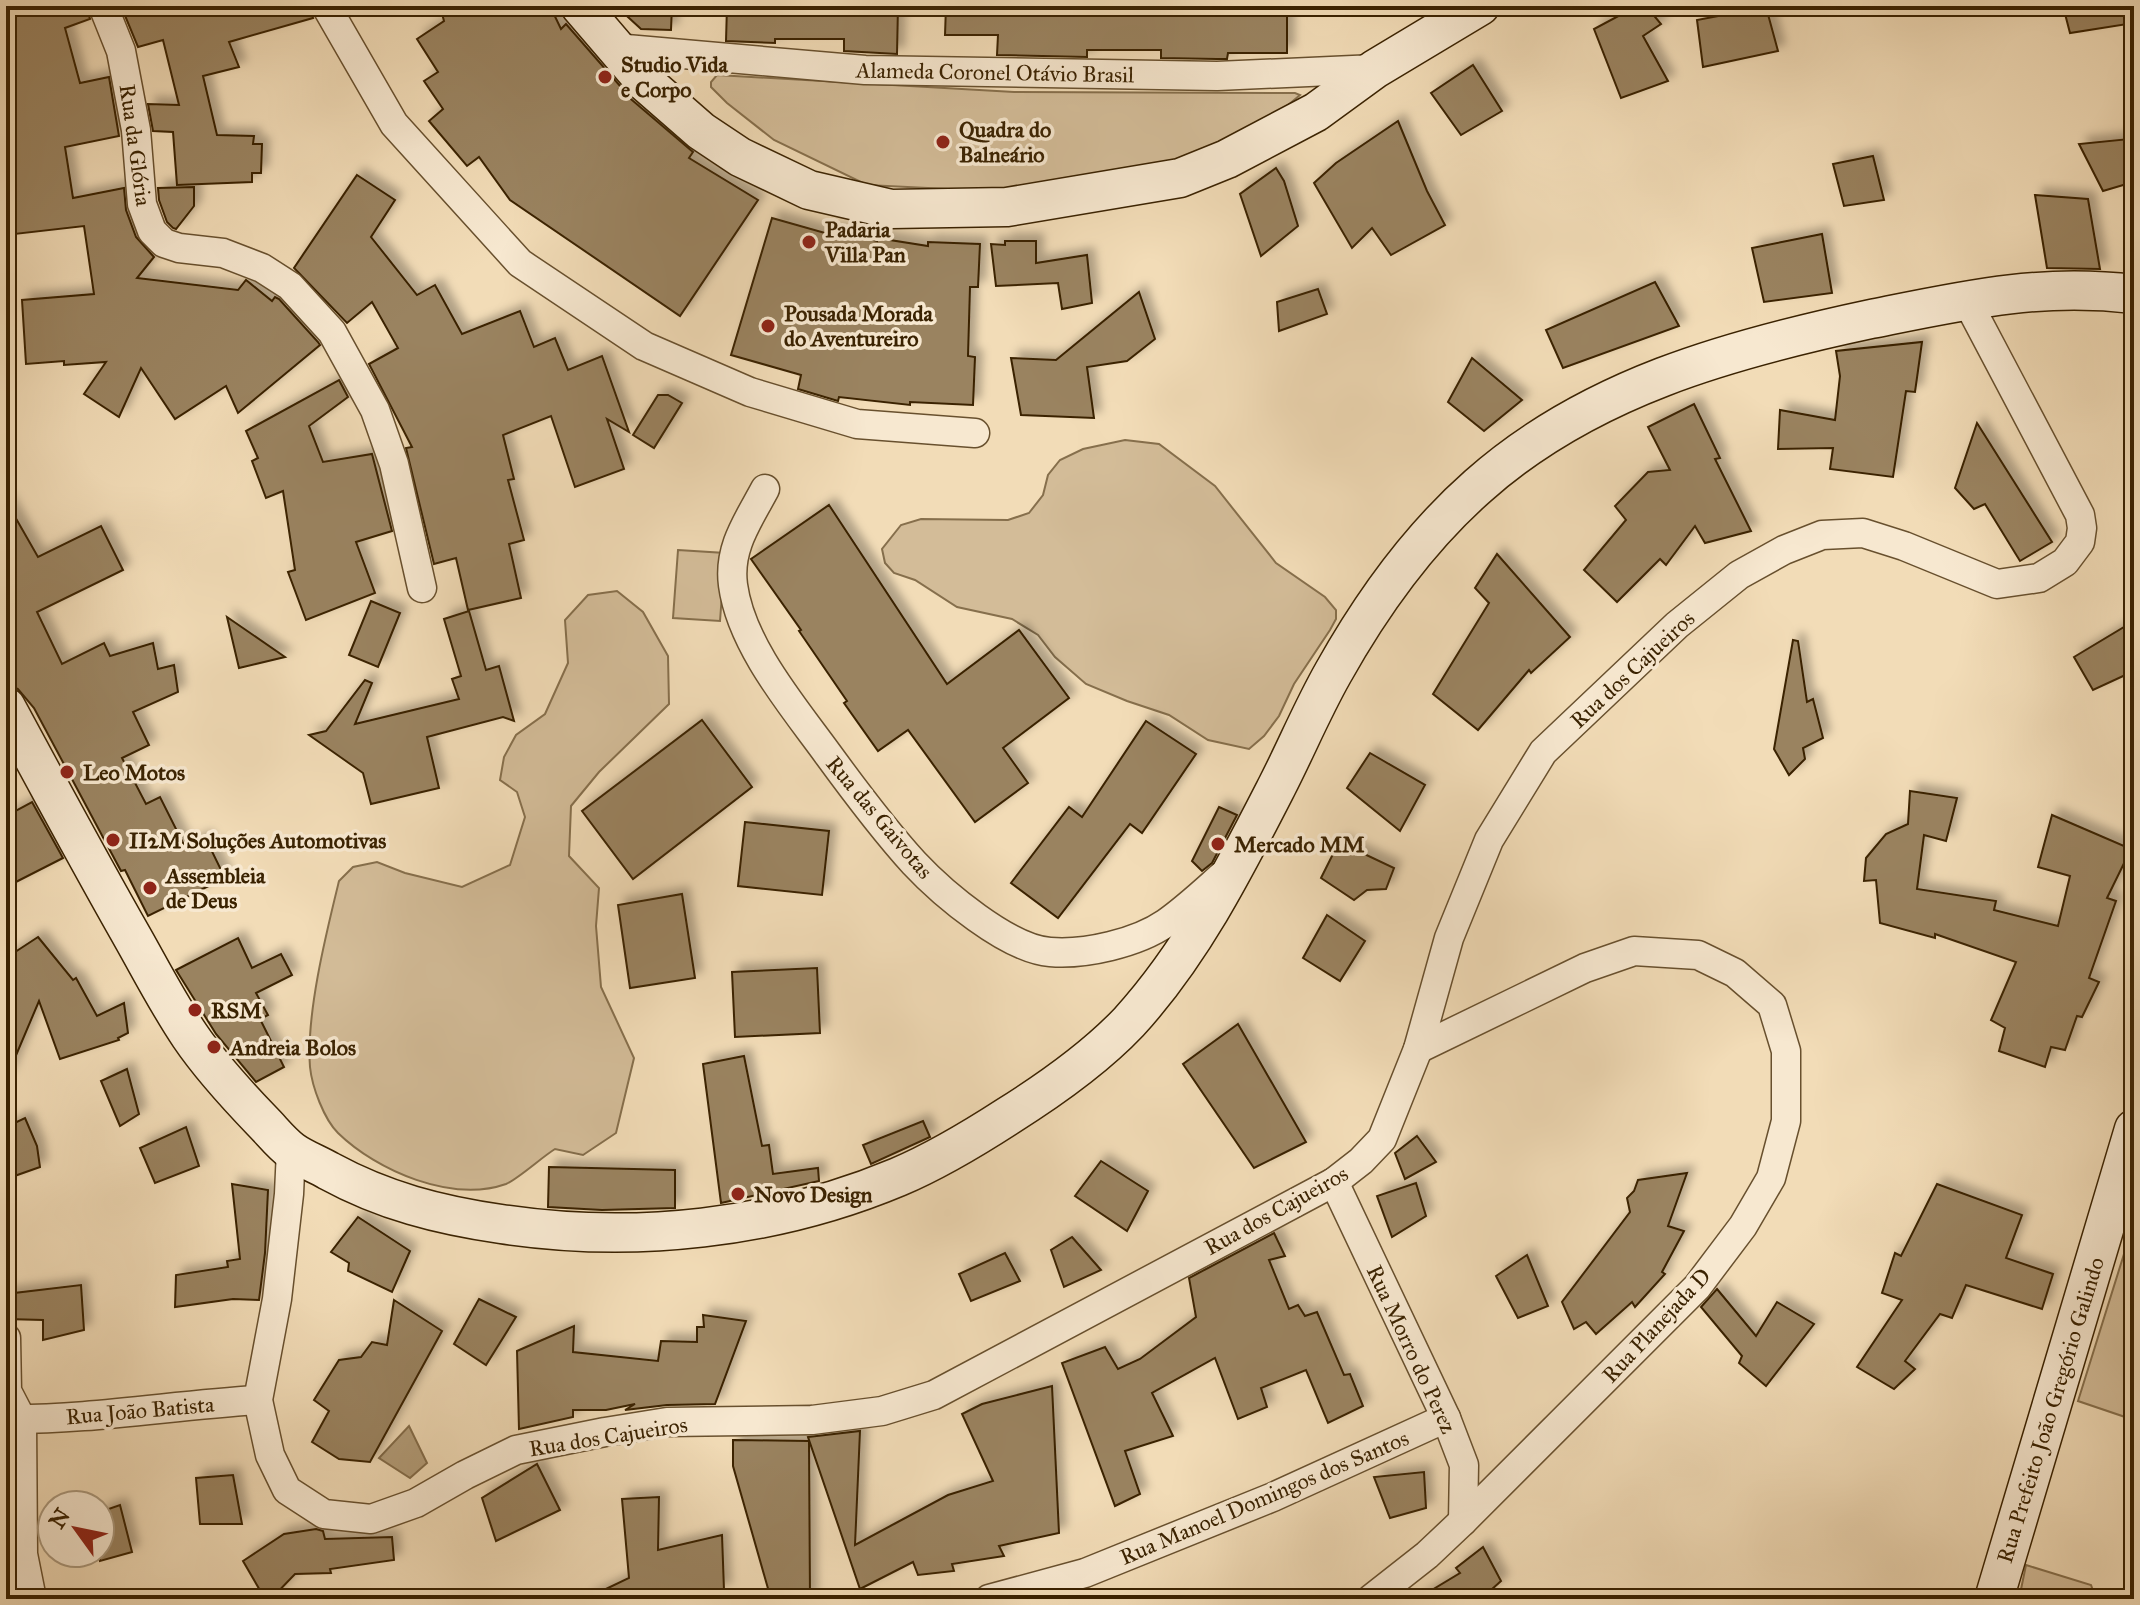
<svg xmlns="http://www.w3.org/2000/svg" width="2140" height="1605" viewBox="0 0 2140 1605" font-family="'IM FELL Great Primer',serif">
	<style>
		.green { fill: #d3bc98; stroke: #866f4c; stroke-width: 2 }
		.water { fill: #b39d79; stroke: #836c49; stroke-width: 2 }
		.building { fill: #9a8360; stroke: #3a2201; stroke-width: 2; filter: url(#shadow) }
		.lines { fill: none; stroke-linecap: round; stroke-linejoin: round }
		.street-casing { stroke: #68502e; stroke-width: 31 }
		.secondary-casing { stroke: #3a2201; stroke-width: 41 }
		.street { stroke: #f7e8d0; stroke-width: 28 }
		.secondary { stroke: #f7e8d0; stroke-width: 38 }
		.poi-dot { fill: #8f2418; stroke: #f7e8d0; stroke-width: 3 }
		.labels { text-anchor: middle; stroke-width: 7; stroke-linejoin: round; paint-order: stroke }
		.poi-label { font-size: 22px; font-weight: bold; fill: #3a2201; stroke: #f7e8d0; text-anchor: start }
		.street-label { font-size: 22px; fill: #3a2201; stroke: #f7e8d0 }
	</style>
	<defs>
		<filter id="shadow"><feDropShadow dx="7" dy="-7" stdDeviation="4" flood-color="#0004"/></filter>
	</defs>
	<rect width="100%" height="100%" fill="#f2dcb7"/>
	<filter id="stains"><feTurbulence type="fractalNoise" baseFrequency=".0025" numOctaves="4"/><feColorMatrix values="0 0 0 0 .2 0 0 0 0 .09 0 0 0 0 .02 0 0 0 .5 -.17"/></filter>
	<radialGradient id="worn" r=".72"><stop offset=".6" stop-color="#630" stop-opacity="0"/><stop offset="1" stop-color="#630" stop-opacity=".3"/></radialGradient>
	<g class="green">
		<path d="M717,75l297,17 281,1 5,2 -26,22 -100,47 -165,28 -142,-7 -93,-45 -47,-37 -16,-16v-5z"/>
		<path d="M1125,440l34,4 56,42 61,77 49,34 11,13v9l-6,11 -36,54 -15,32 -15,20 -15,13 -41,-9 -39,-25 -42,-14 -41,-17 -31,-27 -17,-22 -26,-16 -55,-12 -42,-27 -21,-7 -9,-10 -3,-14 19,-24 20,-6 87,1 21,-7 14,-18 5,-20 12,-15 23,-11z"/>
		<path d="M678,550l47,3 -5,68 -47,-3z"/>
		<path d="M617,591l26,21 25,44 1,48 -70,68 -28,34 -2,50 30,32 -3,38 5,61 33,71 -18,75 -33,22 -28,-6c-13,8 -37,30 -49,35 -54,19 -129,-13 -168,-51 -14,-14 -26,-46 -28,-66 -4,-53 16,-133 29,-186l14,-14 24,-5 28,11 57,14 48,-22 15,-48 -8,-25 -17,-12 4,-23 12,-22 29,-21 23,-51 -3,-43 23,-25z"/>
		<path d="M2124,1254l10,6v160l-56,-19z"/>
		<path d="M2026,1565l65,20 5,14h-77z"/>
	</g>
	<path class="water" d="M409,1426l18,37 -17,15 -31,-20z"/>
	<g class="building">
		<path d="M6,6h80l4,13 -25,9 15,55 29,-6 10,59 -54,11 8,51 51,-10 2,22 10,27 18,20 -17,21 101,12 8,-10 26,21 3,-4 4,2 39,43 2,3 -82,68 -12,-27 -51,33 -34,-51 -22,49 -35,-23 22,-32 -42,3v-4l-38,3 -4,-64 72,-6 -10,-68 -78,9z"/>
		<path d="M121,6h188l4,12 -84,24 10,25 -36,9 14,59 37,1 -1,8h9l-1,29h-9v9l-75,3 -4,-53 -20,-1 -5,-27 31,1 -16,-65 -25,7z"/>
		<path d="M440,6h110l11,23 5,-5 55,63 -2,2 74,63 -4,6 69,42 -78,116 -170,-116 -31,-43 -12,9 -38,-45 14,-12 -19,-28 14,-9 -21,-33 27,-18z"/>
		<path d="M616,6h56l-1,24 -30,-1z"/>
		<path d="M727,6h171l-1,48 -53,-3v-12h-69v4l-49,-2z"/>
		<path d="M946,6h341v47h-59l-1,6h-10l-56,-1v-8h-74v7l-90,-2 1,-20h-53z"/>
		<path d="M1637,6h9l15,18 -18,12 25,45 -47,17 -27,-69z"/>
		<path d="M2063,6h71v17l-64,10z"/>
		<path d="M1766,7l12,44 -75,16 -6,-47z"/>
		<path d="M1473,65l29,46 -41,24 -30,-42z"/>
		<path d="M1398,121l29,70 18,34 -54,30 -19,-27 -20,20 -38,-65 22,-20z"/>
		<path d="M2129,139l1,44 -27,8 -24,-47z"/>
		<path d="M1873,156l11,44 -40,6 -11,-42z"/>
		<path d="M1276,168l8,13 14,45 -37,30 -21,-62z"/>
		<path d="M357,175l38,25 -24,37 46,58 18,-10 27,49 58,-23 14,36 21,-9 13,32 34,-14 27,76 -22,-13 17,50 -49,18 -24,-71 -48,19 11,44 -6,1 16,60 -15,4 12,54 -53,12 -12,-52 -22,6 -28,-116 6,-1 -43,-83 29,-16 -26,-46 -25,21 -53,-55z"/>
		<path d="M194,187v19l-18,23 -3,-1 -6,-6 -8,-22 -1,-12z"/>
		<path d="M2035,195l53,4 12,70 -53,-1z"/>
		<path d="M772,218l60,17 1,-5 44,11v-3l51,8v-4l52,2 -2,43h-8l-2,69 7,1 -2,48 -63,-3v3l-71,-8 -1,4 -40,-12 3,-14 -70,-20z"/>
		<path d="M1822,234l10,59 -68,9 -12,-54z"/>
		<path d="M1005,241h31v22l51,-8 5,48 -30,6 -4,-26 -62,3 -5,-42 14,1z"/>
		<path d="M1655,282l24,44 -116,42 -17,-38z"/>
		<path d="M1318,289l9,25 -48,17 -2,-29z"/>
		<path d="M1139,292l16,47 -28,22 -40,6 7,51 -73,-3 -10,-57 45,2z"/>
		<path d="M1922,342l-7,50 -9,-1 -13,86 -63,-8 3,-21 -55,1 2,-39 55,10 5,-44 -4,-25z"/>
		<path d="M1472,358l50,42 -38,31 -36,-29z"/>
		<path d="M339,380l9,17 -39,29 14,36 49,-8 20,77 -36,11 19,51 -69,27 -18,-48 7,-2 -12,-79 -17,7 -14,-37 6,-3 -12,-27z"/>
		<path d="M658,395h10l14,8 -28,45 -21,-13z"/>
		<path d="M1694,404l26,54 -5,1 36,72 -46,12 -10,-17 -29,39 -6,-6 -43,43 -33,-32 42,-50 -11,-14 33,-34 22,-2 -22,-43z"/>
		<path d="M1977,423l75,119 -32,19 -35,-57 -11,5 -19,-21z"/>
		<path d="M6,501l32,56 63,-31 22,44 -86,42 25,52 42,-21 6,13 43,-13 5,26 16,-4 4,27 -45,20 16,33 -27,13 24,46 14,-7 25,50 20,-10 20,41 -77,38 -23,-46 -4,1 -87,-163 -16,-19 -9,-4 -3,-5z"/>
		<path d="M829,505l118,179 72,-54 50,68 -66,50 25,35 -53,39 -67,-92 -30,21 -34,-48 3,-2 -48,-70 2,-1 -50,-71z"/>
		<path d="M1497,554l73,83 -39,36 -2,-3 -51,60 -45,-36 56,-91 -14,-15z"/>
		<path d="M371,601l29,12 -22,54 -29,-12z"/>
		<path d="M469,611l17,59 13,-4 15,55 -11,-4 -76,20 12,51 -68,16 -8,-31 -54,-38 17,-4 39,-51 7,3 -17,41 104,-25 -7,-20 9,-3 -17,-57z"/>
		<path d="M227,617l58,40 -46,11z"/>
		<path d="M2134,621v50l-41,19 -19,-33z"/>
		<path d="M1793,640l5,1 9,61 6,-3 10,39 -20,10 2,11 -16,16 -15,-26z"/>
		<path d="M702,720l50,67 -119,92 -51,-68z"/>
		<path d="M1146,721l50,33 -54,79 -12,-9 -72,94 -47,-35 58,-76 13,10z"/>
		<path d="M1370,753l55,32 -25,46 -53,-43z"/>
		<path d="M1910,791l47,7 -11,43 -22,-6 -7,54 79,12 -2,9 64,16 12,-50 -32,-9 14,-52 79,34 -24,49 9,3 -27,77 10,4 -17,35 -5,-1 -12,34 -14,-3 -6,20 -46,-16 6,-23 -14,-8 25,-58 -81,-28v4l-55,-15 -4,-43 -12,1 2,-23 20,-24 22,-10z"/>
		<path d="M32,802l31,56 -57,29v-71z"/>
		<path d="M1219,807l18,8 -25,48 -10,8 -10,-10z"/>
		<path d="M745,822l84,9 -7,64 -84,-9z"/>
		<path d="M1339,842l55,26 -8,21 -19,1 -13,10 -33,-22z"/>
		<path d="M682,894l13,84 -65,10 -12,-83z"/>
		<path d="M1327,915l38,26 -25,40 -37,-23z"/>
		<path d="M38,937l35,43 3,-2 21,38 27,-13 4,30 -10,5 1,2 -59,19 -21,-58 -33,78v-121z"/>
		<path d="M238,938l14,30 29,-14 11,21 -36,18 12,22 -8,4 24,48 -28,15 -40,-48 -40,-64z"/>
		<path d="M817,968l3,65 -85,4 -3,-65z"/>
		<path d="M1238,1024l68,118 -52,26 -71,-104z"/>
		<path d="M744,1056l18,90 7,-1 4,29 45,-6 1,13 -98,22 -18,-139z"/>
		<path d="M127,1069l12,45 -19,12 -19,-45z"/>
		<path d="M25,1118l12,28 3,21 -34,12v-52z"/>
		<path d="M923,1121l7,16 -59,27 -8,-19z"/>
		<path d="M186,1127l13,39 -44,17 -15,-35z"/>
		<path d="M1417,1136l19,26 -31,17 -10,-26z"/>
		<path d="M1101,1161l47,30 -21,40 -52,-35z"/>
		<path d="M549,1167l126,3v38l-73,2 -54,-3z"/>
		<path d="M1687,1173l-19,53 16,5 -22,41 3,2 -30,33 -3,-5 -36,32 -10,-12 -12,7 -12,-27 68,-90 -3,-14 7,-7 4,-11z"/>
		<path d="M1416,1183l10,33 -34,21 -15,-41z"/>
		<path d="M232,1184l36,6 -3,63 -6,47 -26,-1 -58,8 1,-32 52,-8 -1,-6 13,-2z"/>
		<path d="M1937,1184l85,31 -16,43 47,16 -11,35 -76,-24 -14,33 -12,-4 -35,47 10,8 -21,20 -37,-22 45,-67 -20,-7 13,-40 6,3z"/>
		<path d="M358,1217l52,34 -18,41 -44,-21 1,-8 -18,-11z"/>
		<path d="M1274,1233l11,23 -16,4 20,49 9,-4 7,11 12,-4 27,63 6,-1 13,32 -35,17 -22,-53 -45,18 6,19 -29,12 -23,-61 -63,35 21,43 -48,15 15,43 -25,12 -53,-143 43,-16 13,22 22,-10 56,-42 -7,-39z"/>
		<path d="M1072,1237l29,33 -37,17 -13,-37z"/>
		<path d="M1005,1253l15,28 -49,20 -12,-27z"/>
		<path d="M1527,1255l21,51 -30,12 -22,-42z"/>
		<path d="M81,1285l3,45 -41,10v-20l-37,-1v-25z"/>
		<path d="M1717,1289l39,47 21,-34 37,22 -48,62 -27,-23 3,-7 -41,-49z"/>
		<path d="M479,1299l37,18 -30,48 -32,-21z"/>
		<path d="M394,1300l48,31 -72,131 -31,-3 -27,-17 17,-31 -15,-11 25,-40 22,-3 11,-15 15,3z"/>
		<path d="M703,1315l43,6 -31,83 -48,1 -42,5 10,-6 -29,6h-33v7l-54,12 -2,-78 57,-25 -1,26 85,9 3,-20 36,1v-15h7z"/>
		<path d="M1052,1386l7,147 -60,13 5,10 -52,8 2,7 -36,4 -5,-13 -53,27 -52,-152 52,-6 -5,114 93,-50 45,-14 -31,-67 20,-10z"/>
		<path d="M733,1440l76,1 1,158h-39l-38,-133z"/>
		<path d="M537,1464l23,46 -64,31 -14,-43z"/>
		<path d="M1424,1472l2,36 -36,10 -16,-41z"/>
		<path d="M233,1475l9,49h-42l-4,-46z"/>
		<path d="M659,1497l-1,53 64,-15 2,55 -44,2 2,7h-97l44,-21 -7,-79z"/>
		<path d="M120,1505l12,47 -32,9v-49z"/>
		<path d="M316,1529l7,2 2,8 67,-2 2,23 -64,9 1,4 -36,1 -24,25h-6l-22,-38 41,-27z"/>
		<path d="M1483,1547l18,34 -20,18h-64l43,-26 -4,-5z"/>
	</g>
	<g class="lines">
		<g class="street-casing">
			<g id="street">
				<path d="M103,6l18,45 15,79 6,74 10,27 12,12 15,5 44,5 39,15 28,18 42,46 43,78 19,54 28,124"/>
				<path d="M326,6l68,118 126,139 124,83 106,46 107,32 118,9"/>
				<path d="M615,48l250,22 352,6 158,-7"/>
				<path d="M765,489c-17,32 -37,59 -32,96 8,60 59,120 94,168 27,37 56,76 87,110 28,30 94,86 136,89 35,3 87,-9 116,-29 20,-14 38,-31 56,-47"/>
				<path d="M291,1150l-2,44 -12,105 -19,101 12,55 17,35 37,24 47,5 45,-16 49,-28 51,-25 89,-18 62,-10 145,-2 70,-9 52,-16 400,-213 27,-21 21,-22 36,-90 31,-111 40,-98 54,-88 134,-127 62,-50 45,-25 38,-15 41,-2 41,13 93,38 42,-6 26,-16 15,-20 2,-14 -2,-13 -114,-216"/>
				<path d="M1334,1182l112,236 18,47 -1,56"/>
				<path d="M6,1338l1,53 15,29 1,134 9,45"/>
				<path d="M6,1419c84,1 168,-14 252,-19"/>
				<path d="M989,1599l96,-26 188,-76 173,-79"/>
				<path d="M1371,1599l56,-44 36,-34 234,-234 46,-61 28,-48 15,-57v-70l-14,-46 -37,-32 -37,-18 -64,-4 -49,17 -167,81"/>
			</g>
		</g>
		<g class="secondary-casing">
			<g id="secondary">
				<path d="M580,6l66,77 55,48 39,26 69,33 82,19 116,-2 173,-29 47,-19 89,-47 59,-43 105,-63"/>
				<path d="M6,707c42,78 84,156 128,233 18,32 35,65 56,96 21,31 47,59 72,85 10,10 19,22 30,30 11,8 25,13 37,20 55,30 110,44 172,53 133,20 273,5 397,-47 38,-16 76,-39 110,-61 43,-27 86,-57 121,-94 63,-69 106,-154 148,-236 19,-37 35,-76 56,-113 38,-68 86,-135 145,-187 110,-98 252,-137 393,-167 94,-19 167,-36 263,-25"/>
				<path d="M1994,1599l140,-470"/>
			</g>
		</g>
		<use href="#street" class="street"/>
		<use href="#secondary" class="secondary"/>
	</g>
	<g class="poi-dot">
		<circle cx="605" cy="77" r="8"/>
		<circle cx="943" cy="142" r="8"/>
		<circle cx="809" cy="242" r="8"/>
		<circle cx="768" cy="326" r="8"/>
		<circle cx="67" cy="772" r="8"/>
		<circle cx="113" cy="840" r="8"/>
		<circle cx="1218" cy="844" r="8"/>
		<circle cx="150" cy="888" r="8"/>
		<circle cx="195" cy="1010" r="8"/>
		<circle cx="214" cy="1047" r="8"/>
		<circle cx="738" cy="1194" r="8"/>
	</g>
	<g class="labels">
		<g class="poi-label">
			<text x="621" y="72">Studio Vida<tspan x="621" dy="25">e Corpo</tspan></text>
			<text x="959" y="137">Quadra do<tspan x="959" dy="25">Balneário</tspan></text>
			<text x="825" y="237">Padaria<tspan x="825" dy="25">Villa Pan</tspan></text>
			<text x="784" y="321">Pousada Morada<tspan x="784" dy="25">do Aventureiro</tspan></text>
			<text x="83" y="780">Leo Motos</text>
			<text x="129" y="848">II2M Soluções Automotivas</text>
			<text x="1234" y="852">Mercado MM</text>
			<text x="166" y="883">Assembleia<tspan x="166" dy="25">de Deus</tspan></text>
			<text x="211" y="1018">RSM</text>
			<text x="230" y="1055">Andreia Bolos</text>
			<text x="754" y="1202">Novo Design</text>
		</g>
		<g class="street-label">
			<text transform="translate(995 72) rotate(1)" y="8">Alameda Coronel Otávio Brasil</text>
			<text transform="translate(136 145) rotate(82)" y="8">Rua da Glória</text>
			<text transform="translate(1632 669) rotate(-43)" y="8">Rua dos Cajueiros</text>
			<text transform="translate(880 817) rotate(50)" y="8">Rua das Gaivotas</text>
			<text transform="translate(1276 1210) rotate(-29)" y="8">Rua dos Cajueiros</text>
			<text transform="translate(1656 1325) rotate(-47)" y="8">Rua Planejada D</text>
			<text transform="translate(1412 1349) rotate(65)" y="8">Rua Morro do Perez</text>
			<text transform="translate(140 1410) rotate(-5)" y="8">Rua João Batista</text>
			<text transform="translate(2050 1410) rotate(-73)" y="8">Rua Prefeito João Gregório Galindo</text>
			<text transform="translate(608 1436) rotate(-9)" y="8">Rua dos Cajueiros</text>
			<text transform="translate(1264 1497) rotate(-23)" y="8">Rua Manoel Domingos dos Santos</text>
		</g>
	</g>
	<rect width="2140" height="1605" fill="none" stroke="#f2dcb7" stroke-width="32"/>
	<rect x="8" y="8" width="2124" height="1589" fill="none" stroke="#3a2201" stroke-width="4"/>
	<rect x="16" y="16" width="2108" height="1573" fill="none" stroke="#3a2201" stroke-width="2"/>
	<g transform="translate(76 1529) rotate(303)"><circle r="38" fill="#f7e8d0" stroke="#ab997d" stroke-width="2"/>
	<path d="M0-6L14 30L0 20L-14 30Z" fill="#8f2418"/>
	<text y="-12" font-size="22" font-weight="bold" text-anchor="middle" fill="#3a2201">N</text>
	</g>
	<rect width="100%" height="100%" filter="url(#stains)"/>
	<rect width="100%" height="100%" fill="url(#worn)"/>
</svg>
